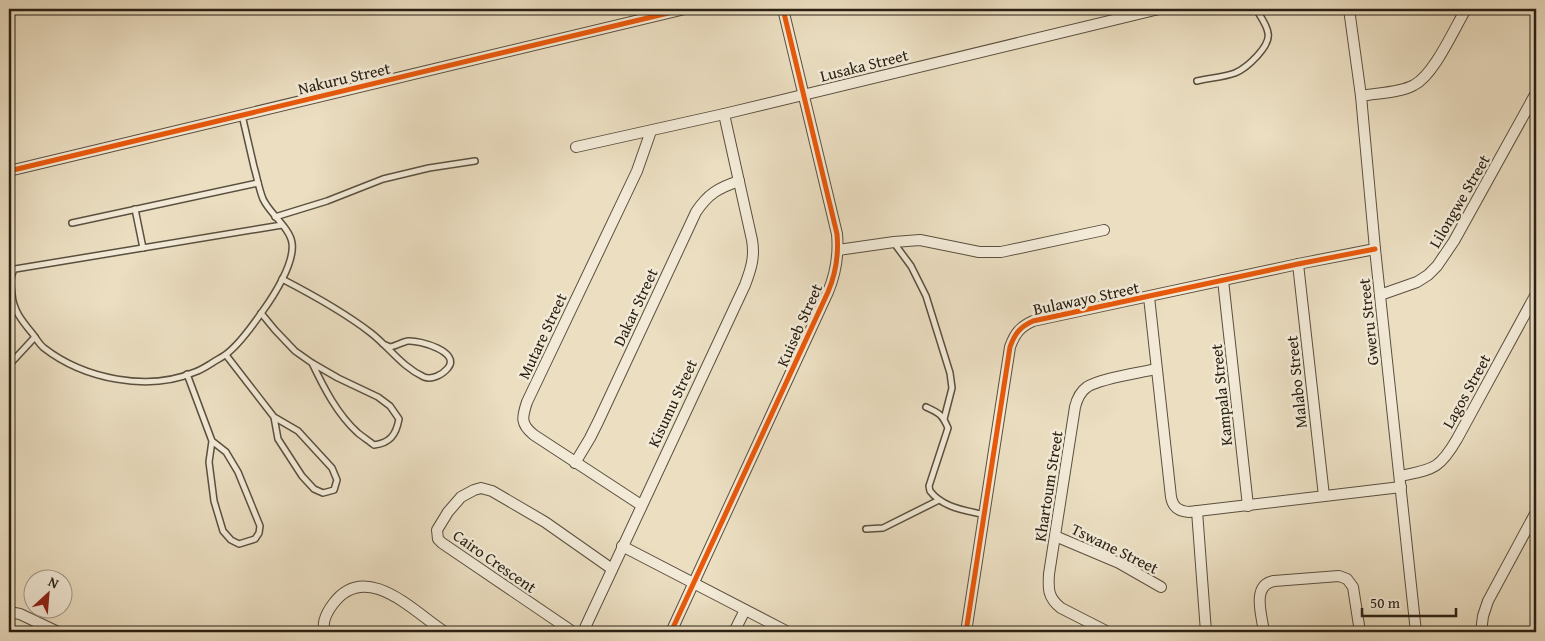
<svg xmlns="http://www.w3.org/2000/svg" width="1545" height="641" viewBox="0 0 1545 641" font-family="'Gentium Book Plus',serif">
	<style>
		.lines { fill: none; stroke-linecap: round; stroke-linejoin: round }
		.lane-casing { stroke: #5a503f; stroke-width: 8 }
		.street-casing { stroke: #5a503f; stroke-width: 12 }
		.lane { stroke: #f2ead7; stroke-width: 5 }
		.street { stroke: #f2ead7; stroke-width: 10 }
		.cycleway-casing { stroke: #f2ead7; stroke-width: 8 }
		.cycleway { stroke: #e8590c; stroke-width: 5 }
		.labels { text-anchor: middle; stroke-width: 5; stroke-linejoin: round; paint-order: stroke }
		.street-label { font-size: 16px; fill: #292014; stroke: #f2ead7 }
	</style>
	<rect width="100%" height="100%" fill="#ebdec1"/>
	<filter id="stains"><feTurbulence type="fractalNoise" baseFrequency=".004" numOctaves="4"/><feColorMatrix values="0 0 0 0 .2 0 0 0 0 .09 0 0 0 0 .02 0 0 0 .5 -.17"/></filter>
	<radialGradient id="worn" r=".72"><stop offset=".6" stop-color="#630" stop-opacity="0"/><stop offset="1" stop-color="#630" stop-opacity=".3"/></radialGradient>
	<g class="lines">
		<g class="lane-casing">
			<g id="lane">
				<path d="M1197,81c13,-3 27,-4 38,-8 12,-5 36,-27 33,-40 -1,-8 -8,-17 -12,-24"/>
				<path d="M242,115c4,17 8,34 12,52 3,10 5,22 9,32 7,15 27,29 29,44 3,20 -19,54 -30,69 -9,13 -24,34 -37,43 -4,3 -9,5 -13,8 -5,3 -11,7 -17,9 -47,20 -111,7 -151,-24 -5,-4 -8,-10 -12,-15 -10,-12 -19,-23 -20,-39 -1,-8 -3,-19 3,-25l267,-44"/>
				<path d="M135,209l8,39"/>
				<path d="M275,217l52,-16 56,-22 46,-11 46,-7"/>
				<path d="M72,223l186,-40"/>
				<path d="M894,243l17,23 15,30 24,77 2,15 -8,31"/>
				<path d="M282,279c31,16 62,33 89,54 18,14 31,34 53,44 8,3 18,-2 24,-9 13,-16 -28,-28 -40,-27 -6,1 -12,5 -18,6l-7,-3"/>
				<path d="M261,313l14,17 20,21 17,12 26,15 40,19 12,9 9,13c-3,16 -9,24 -25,26 -5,-4 -11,-8 -16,-12 -21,-19 -34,-45 -46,-70"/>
				<path d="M226,355l48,62 24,14 34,37 5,12 -3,10 -11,3 -9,-4 -12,-13 -24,-37 -4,-22"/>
				<path d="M9,365l26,-28"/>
				<path d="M187,374l25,67 14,11 12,20 22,54 -1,7 -4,6 -16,5 -8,-4 -8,-9 -9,-30 -5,-39 3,-21"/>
				<path d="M926,407c13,6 16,7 22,21l-19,58 1,5c13,17 35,19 55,24"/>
				<path d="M866,529l17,-1 56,-28"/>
			</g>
		</g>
		<g class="street-casing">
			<g id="street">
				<path d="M1349,9l12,87 14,153 41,383"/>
				<path d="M1361,96c15,-3 39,-3 53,-11 20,-10 40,-56 52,-76"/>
				<path d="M576,147l148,-33 435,-105"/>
				<path d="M9,171l676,-162"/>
				<path d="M838,250l56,-8 26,-2 59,12h22l103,-22"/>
				<path d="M1298,264l26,232"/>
				<path d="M1223,280l25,226"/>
				<path d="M1380,295l37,-13 11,-7 9,-9 17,-25 82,-148"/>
				<path d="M1149,297l22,200c2,10 7,14 18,15l212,-25"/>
				<path d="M575,463l15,-25 8,-16 98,-210c12,-18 22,-24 43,-31"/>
				<path d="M1400,476c33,-7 39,-6 57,-37l79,-145"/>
				<path d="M641,505l-107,-70c-14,-11 -12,-18 -7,-33l110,-231 14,-40"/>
				<path d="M1197,511l9,121"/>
				<path d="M1055,536l64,27 42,24"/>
				<path d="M622,546l166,86"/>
				<path d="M9,612l11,2 38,18"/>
				<path d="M325,632c-4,-10 2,-20 8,-28 33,-45 82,9 112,28"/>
				<path d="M573,632l-131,-89 -4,-4 -1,-9 11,-18 13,-15 13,-7 7,-2 11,3 53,31 67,47"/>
				<path d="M583,632l162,-347c6,-16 10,-28 7,-45l-28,-126"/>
				<path d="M671,632l157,-340c8,-19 11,-36 9,-58l-54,-225"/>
				<path d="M734,632l11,-22"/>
				<path d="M966,632l44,-285c5,-14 10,-20 23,-26l265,-57 77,-15"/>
				<path d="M1108,632l-47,-24c-13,-10 -13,-19 -12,-34l26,-167c2,-8 5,-15 12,-20 14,-9 52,-14 69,-18"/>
				<path d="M1264,632c-2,-16 -13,-47 10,-51l65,-5 8,3 6,8 7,45"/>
				<path d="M1481,632l2,-16 5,-15 48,-89"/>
			</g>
		</g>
		<use href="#lane" class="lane"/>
		<use href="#street" class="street"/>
		<g class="cycleway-casing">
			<g id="cycleway">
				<path d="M9,171l676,-162"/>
				<path d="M671,632l157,-340c8,-19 11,-36 9,-58l-54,-225"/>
				<path d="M966,632l44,-285c5,-14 10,-20 23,-26l265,-57 77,-15"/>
			</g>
		</g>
		<use href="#cycleway" class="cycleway"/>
	</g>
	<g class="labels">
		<g class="street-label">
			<text transform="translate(864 65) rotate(-14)" y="6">Lusaka Street</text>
			<text transform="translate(344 78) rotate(-13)" y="6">Nakuru Street</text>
			<text transform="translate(1459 201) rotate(-60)" y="6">Lilongwe Street</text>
			<text transform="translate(1086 298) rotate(-12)" y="6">Bulawayo Street</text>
			<text transform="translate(635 307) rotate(-65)" y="6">Dakar Street</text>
			<text transform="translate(1368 322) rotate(-96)" y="6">Gweru Street</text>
			<text transform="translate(799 325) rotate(-66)" y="6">Kuiseb Street</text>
			<text transform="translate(542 336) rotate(-65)" y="6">Mutare Street</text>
			<text transform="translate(1296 382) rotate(-96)" y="6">Malabo Street</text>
			<text transform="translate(1466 391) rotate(-61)" y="6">Lagos Street</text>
			<text transform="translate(1221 395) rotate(-96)" y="6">Kampala Street</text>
			<text transform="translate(672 403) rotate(-65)" y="6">Kisumu Street</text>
			<text transform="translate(1048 486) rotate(-81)" y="6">Khartoum Street</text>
			<text transform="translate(1115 548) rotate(26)" y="6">Tswane Street</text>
			<text transform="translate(495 561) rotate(35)" y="6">Cairo Crescent</text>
		</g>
	</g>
	<rect width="1545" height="641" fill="none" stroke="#ebdec1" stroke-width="30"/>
	<rect x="10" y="10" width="1525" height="621" fill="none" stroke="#292014" stroke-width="2.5"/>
	<rect x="15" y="15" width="1515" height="611" fill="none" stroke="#292014"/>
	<g transform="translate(48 594) rotate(26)"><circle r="24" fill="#f2ead7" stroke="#a29989"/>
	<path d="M0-4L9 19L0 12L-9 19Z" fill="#8f2418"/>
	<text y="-8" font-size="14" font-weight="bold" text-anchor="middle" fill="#292014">N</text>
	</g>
	<path d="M1362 608v8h94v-8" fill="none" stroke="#292014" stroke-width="2.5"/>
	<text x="1370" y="608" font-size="15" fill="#292014" stroke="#f2ead7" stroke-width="4" paint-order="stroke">50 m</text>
	<rect width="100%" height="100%" filter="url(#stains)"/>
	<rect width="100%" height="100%" fill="url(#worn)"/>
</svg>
